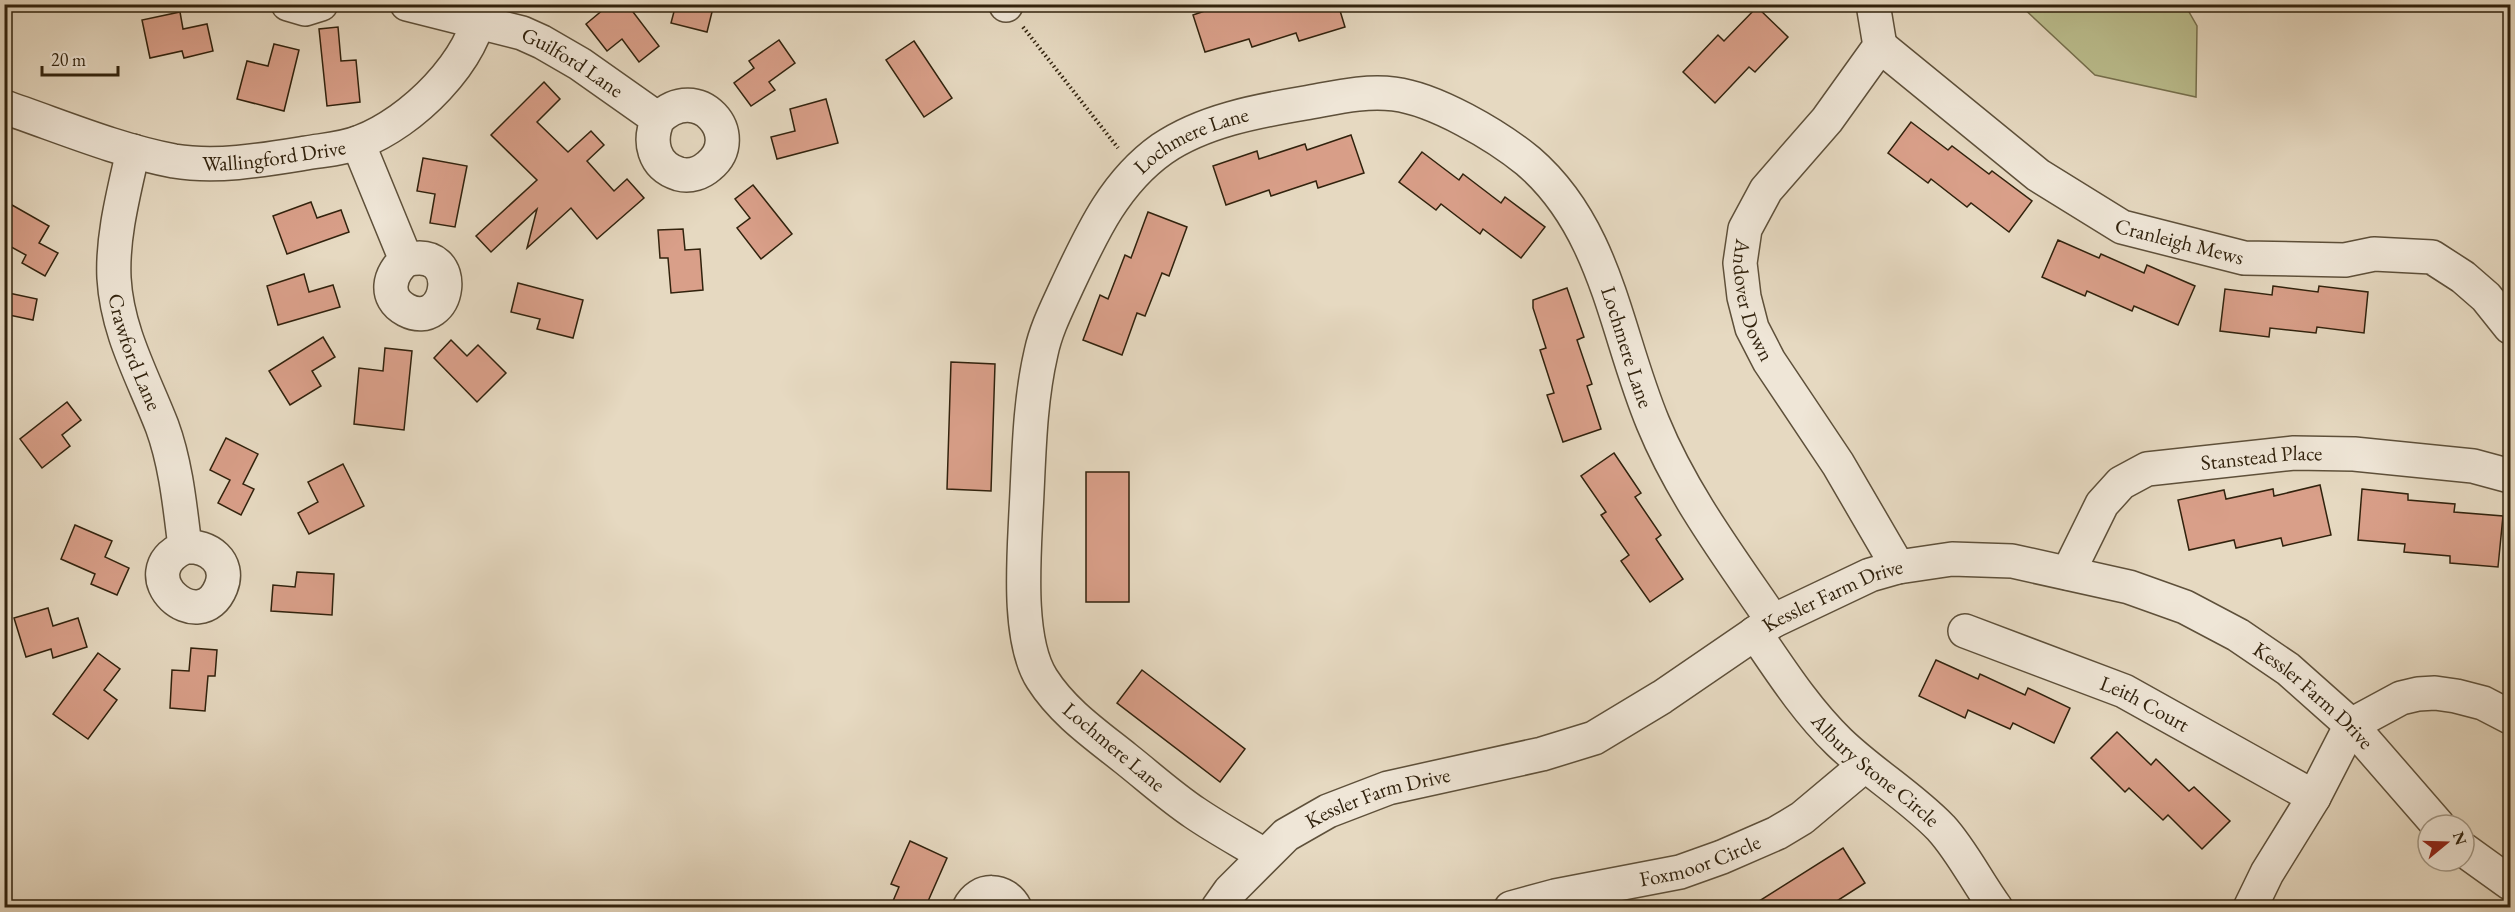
<svg xmlns="http://www.w3.org/2000/svg" width="2515" height="912" viewBox="0 0 2515 912" font-family="'EB Garamond',serif">
	<style>
		.green { fill: #bbbe8e; stroke: #76704e; stroke-width: 1.5 }
		.building { fill: #d99f89; stroke: #31220d; stroke-width: 1.5 }
		.lines { fill: none; stroke-linecap: round; stroke-linejoin: round }
		.minor-casing { stroke: #5e503a; stroke-width: 36 }
		.path { stroke: #31220d; stroke-width: 4; stroke-dasharray: 1.5 3; stroke-linecap: butt }
		.minor { stroke: #efe6d7; stroke-width: 33 }
		.labels { text-anchor: middle; stroke-width: 4.5; stroke-linejoin: round; paint-order: stroke }
		.street-label { font-size: 21px; fill: #31220d; stroke: #efe6d7 }
	</style>
	<rect width="100%" height="100%" fill="#e6d9c1"/>
	<filter id="stains"><feTurbulence type="fractalNoise" baseFrequency=".00333" numOctaves="4"/><feColorMatrix values="0 0 0 0 .2 0 0 0 0 .09 0 0 0 0 .02 0 0 0 .5 -.17"/></filter>
	<radialGradient id="worn" r=".72"><stop offset=".6" stop-color="#630" stop-opacity="0"/><stop offset="1" stop-color="#630" stop-opacity=".3"/></radialGradient>
	<path class="green" d="M2020,5h165l12,21 -1,71 -101,-22z"/>
	<g class="building">
		<path d="M610,4h17l32,42 -20,16 -17,-23 -15,12 -21,-27z"/>
		<path d="M676,4h38l-7,28 -36,-9z"/>
		<path d="M1225,4h113l7,23 -46,14 -3,-8 -44,14 -3,-8 -44,13 -12,-37z"/>
		<path d="M1757,7l31,30 -33,35 -6,-5 -34,36 -32,-31 35,-37 6,6z"/>
		<path d="M180,12l3,17 24,-5 6,27 -29,7 -2,-7 -32,7 -8,-38z"/>
		<path d="M338,27l3,34 15,-1 4,42 -33,4 -8,-77z"/>
		<path d="M779,40l16,23 -26,19 6,8 -24,16 -17,-23 20,-15 -5,-7z"/>
		<path d="M914,41l38,57 -28,19 -38,-57z"/>
		<path d="M274,44l25,6 -15,61 -47,-12 10,-38 21,5z"/>
		<path d="M544,82l16,17 -23,23 31,30 23,-21 13,14 -17,16 27,30 13,-12 17,19 -47,41 -26,-31 -44,40 10,-39 -46,43 -15,-16 61,-56 -46,-45z"/>
		<path d="M826,99l12,44 -61,16 -6,-22 24,-6 -5,-22z"/>
		<path d="M1911,122l37,28 4,-4 37,28 3,-3 40,30 -23,31 -38,-29 -4,4 -36,-28 -3,4 -40,-30z"/>
		<path d="M1351,135l13,38 -46,15 -2,-7 -45,15 -2,-6 -43,15 -13,-39 44,-15 2,8 46,-15 2,6z"/>
		<path d="M1422,152l37,28 4,-6 38,29 4,-6 40,30 -24,31 -38,-29 -3,5 -39,-30 -5,6 -37,-28z"/>
		<path d="M423,158l44,8 -12,61 -25,-4 5,-29 -18,-3z"/>
		<path d="M753,185l39,49 -31,25 -24,-31 13,-10 -15,-19z"/>
		<path d="M311,202l6,16 24,-8 8,22 -62,22 -14,-38z"/>
		<path d="M12,205l37,21 -10,17 19,10 -13,23 -23,-13 4,-8 -22,-12v-25z"/>
		<path d="M1148,212l39,15 -18,49 -7,-3 -17,43 -8,-3 -15,42 -39,-15 17,-45 8,4 17,-44 6,3z"/>
		<path d="M683,229l2,21 15,-1 3,41 -32,3 -3,-35h-8l-2,-28z"/>
		<path d="M2058,240l41,18 2,-4 43,19 3,-8 48,21 -17,39 -44,-19 -2,5 -45,-20 -2,5 -43,-19z"/>
		<path d="M304,274l5,18 24,-7 7,22 -62,18 -11,-39z"/>
		<path d="M518,283l65,17 -10,38 -36,-9 3,-10 -29,-7z"/>
		<path d="M2273,286l45,6 1,-6 49,6 -4,41 -47,-6 -1,6 -46,-5 -1,9 -49,-6 5,-42 47,6z"/>
		<path d="M1567,288l17,49 -7,3 15,44 -5,2 14,43 -38,13 -16,-47 7,-2 -14,-43 6,-2 -13,-40v-8z"/>
		<path d="M4,292l33,7 -4,21 -29,-6z"/>
		<path d="M323,337l12,20 -23,14 9,15 -31,19 -21,-34z"/>
		<path d="M451,340l16,16 11,-11 28,28 -29,29 -43,-44z"/>
		<path d="M385,348l27,3 -8,79 -50,-6 5,-56 24,3z"/>
		<path d="M951,362l44,2 -4,127 -44,-2z"/>
		<path d="M67,402l14,18 -19,15 8,11 -28,22 -22,-29z"/>
		<path d="M226,438l32,16 -15,30 11,5 -13,26 -23,-12 12,-23 -20,-10z"/>
		<path d="M1614,453l27,40 -6,4 26,38 -5,4 27,40 -33,23 -29,-41 8,-6 -28,-40 5,-3 -25,-36z"/>
		<path d="M343,464l21,42 -55,28 -11,-21 20,-11 -10,-20z"/>
		<rect x="1086" y="472" width="43" height="130"/>
		<path d="M2320,485l11,50 -48,11 -2,-8 -45,10 -2,-8 -45,10 -11,-50 46,-10 2,9 47,-10 1,7z"/>
		<path d="M2362,489l46,5v6l47,4 -1,8 49,4 -5,51 -48,-4v-7l-46,-4 1,-8 -47,-4z"/>
		<path d="M75,525l37,16 -7,16 24,11 -12,27 -26,-11 4,-10 -34,-15z"/>
		<path d="M297,572l37,2 -2,41 -61,-4 2,-26 22,2z"/>
		<path d="M48,608l5,18 25,-8 9,29 -34,11 -2,-9 -25,8 -12,-39z"/>
		<path d="M191,648l26,2 -2,26h-7l-3,35 -35,-3 2,-38 17,1z"/>
		<path d="M98,653l22,16 -16,21 13,10 -29,39 -35,-25z"/>
		<path d="M1936,660l42,19 2,-5 45,21 3,-7 42,20 -16,35 -41,-20 -3,6 -42,-19 -3,8 -46,-22z"/>
		<path d="M1142,670l103,79 -25,33 -103,-79z"/>
		<path d="M2117,732l34,33 5,-6 33,32 5,-4 36,34 -28,28 -34,-34 -5,5 -34,-32 -4,4 -34,-34z"/>
		<path d="M910,841l37,17 -22,50h-35l9,-21 -8,-3z"/>
		<path d="M1843,848l22,35 -39,25h-78z"/>
	</g>
	<g class="lines">
		<g class="minor-casing">
			<g id="minor">
				<path d="M288,4l17,5 16,-5"/>
				<path id="s1" d="M407,4l115,29 20,9 38,22 78,55c-10,22 -5,47 21,55 11,3 22,-1 30,-8 37,-30 -11,-87 -51,-47"/>
				<path d="M1006,4v1"/>
				<path id="s2" d="M1873,4l7,42 -53,74 -61,70 -21,39 -5,34 4,34 8,31 17,33 69,103 60,103"/>
				<path id="s3" d="M1880,46l158,129 84,52 122,31 101,2 29,-6 58,3 31,20 23,20 24,30"/>
				<path id="s4" d="M4,107c56,19 112,43 170,54 43,7 89,-1 132,-8 18,-3 37,-4 54,-11 52,-20 114,-80 122,-138"/>
				<path d="M358,143l48,117c59,-16 44,73 0,50 -23,-12 -17,-37 0,-50"/>
				<path id="s5" d="M133,151c-9,41 -21,85 -19,127 3,54 29,99 48,148 14,38 18,81 23,121 -59,27 15,93 36,40 10,-25 -13,-42 -36,-40"/>
				<path id="s6" d="M2068,573l34,-69 19,-21 26,-14 147,-16 60,1 119,12 37,10"/>
				<path id="s7" d="M1965,631l159,60 190,106"/>
				<path id="s8" d="M1755,633c26,38 51,77 84,109 32,31 71,54 102,86 21,23 36,54 55,80"/>
				<path d="M2464,850l46,33"/>
				<path id="s9" d="M1264,855c-23,-14 -47,-27 -69,-42 -24,-16 -46,-36 -70,-55 -30,-24 -62,-46 -83,-79 -25,-39 -18,-122 -16,-167 3,-53 3,-107 15,-159 5,-24 16,-45 26,-67 24,-51 47,-103 95,-137 41,-28 95,-38 143,-46 29,-5 60,-13 89,-9 41,5 102,41 134,67 79,68 87,171 125,262 29,71 77,135 120,198"/>
				<path d="M969,908c10,-21 36,-20 46,0"/>
				<path id="s10" d="M1218,908l12,-17 56,-56 42,-24 60,-23 154,-34 52,-16 68,-41 111,-76 97,-46 28,-8 54,-8 60,2 117,26 56,20 53,28 50,34 63,56 87,100"/>
				<path id="s11" d="M1511,908l44,-12 125,-24 42,-15 55,-24 25,-15 62,-52"/>
				<path d="M2250,908l17,-35 47,-76 37,-72 50,-27 17,-4 17,-1 21,3 27,7 27,14"/>
			</g>
		</g>
		<path class="path" d="M1023,27l95,121"/>
		<use href="#minor" class="minor"/>
	</g>
	<g class="labels">
		<g class="street-label">
			<text dy="7" stroke="none"><textPath href="#s1" startOffset="177">Guilford Lane</textPath></text>
			<text dy="7" stroke="none"><textPath href="#s9" startOffset="886">Lochmere Lane</textPath></text>
			<text dy="7" stroke="none"><textPath href="#s4" startOffset="279">Wallingford Drive</textPath></text>
			<text dy="7" stroke="none"><textPath href="#s3" startOffset="362">Cranleigh Mews</textPath></text>
			<text dy="7" stroke="none"><textPath href="#s2" startOffset="344">Andover Down</textPath></text>
			<text dy="7" stroke="none"><textPath href="#s9" startOffset="1462">Lochmere Lane</textPath></text>
			<text dy="7" stroke="none"><textPath href="#s5" startOffset="206">Crawford Lane</textPath></text>
			<text dy="7" stroke="none"><textPath href="#s6" startOffset="250">Stanstead Place</textPath></text>
			<text dy="7" stroke="none"><textPath href="#s10" startOffset="704">Kessler Farm Drive</textPath></text>
			<text dy="7" stroke="none"><textPath href="#s10" startOffset="1226">Kessler Farm Drive</textPath></text>
			<text dy="7" stroke="none"><textPath href="#s7" startOffset="194">Leith Court</textPath></text>
			<text transform="translate(1114 747) rotate(40)" y="7">Lochmere Lane</text>
			<text dy="7" stroke="none"><textPath href="#s8" startOffset="184">Albury Stone Circle</textPath></text>
			<text dy="7" stroke="none"><textPath href="#s10" startOffset="200">Kessler Farm Drive</textPath></text>
			<text dy="7" stroke="none"><textPath href="#s11" startOffset="195">Foxmoor Circle</textPath></text>
		</g>
	</g>
	<rect width="2515" height="912" fill="none" stroke="#e6d9c1" stroke-width="24"/>
	<rect x="6" y="6" width="2503" height="900" fill="none" stroke="#31220d" stroke-width="3"/>
	<rect x="12" y="12" width="2491" height="888" fill="none" stroke="#31220d" stroke-width="1.5"/>
	<g transform="translate(2446 843) rotate(71)"><circle r="28" fill="#efe6d7" stroke="#a39886" stroke-width="1.5"/>
	<path d="M0-4.5L10 22L0 15L-10 22Z" fill="#8f2418"/>
	<text y="-9" font-size="16" font-weight="bold" text-anchor="middle" fill="#31220d">N</text>
	</g>
	<path d="M42 66v9h76v-9" fill="none" stroke="#31220d" stroke-width="3"/>
	<text x="51" y="66" font-size="18" fill="#31220d" stroke="#efe6d7" stroke-width="4.5" paint-order="stroke">20 m</text>
	<rect width="100%" height="100%" filter="url(#stains)"/>
	<rect width="100%" height="100%" fill="url(#worn)"/>
</svg>
